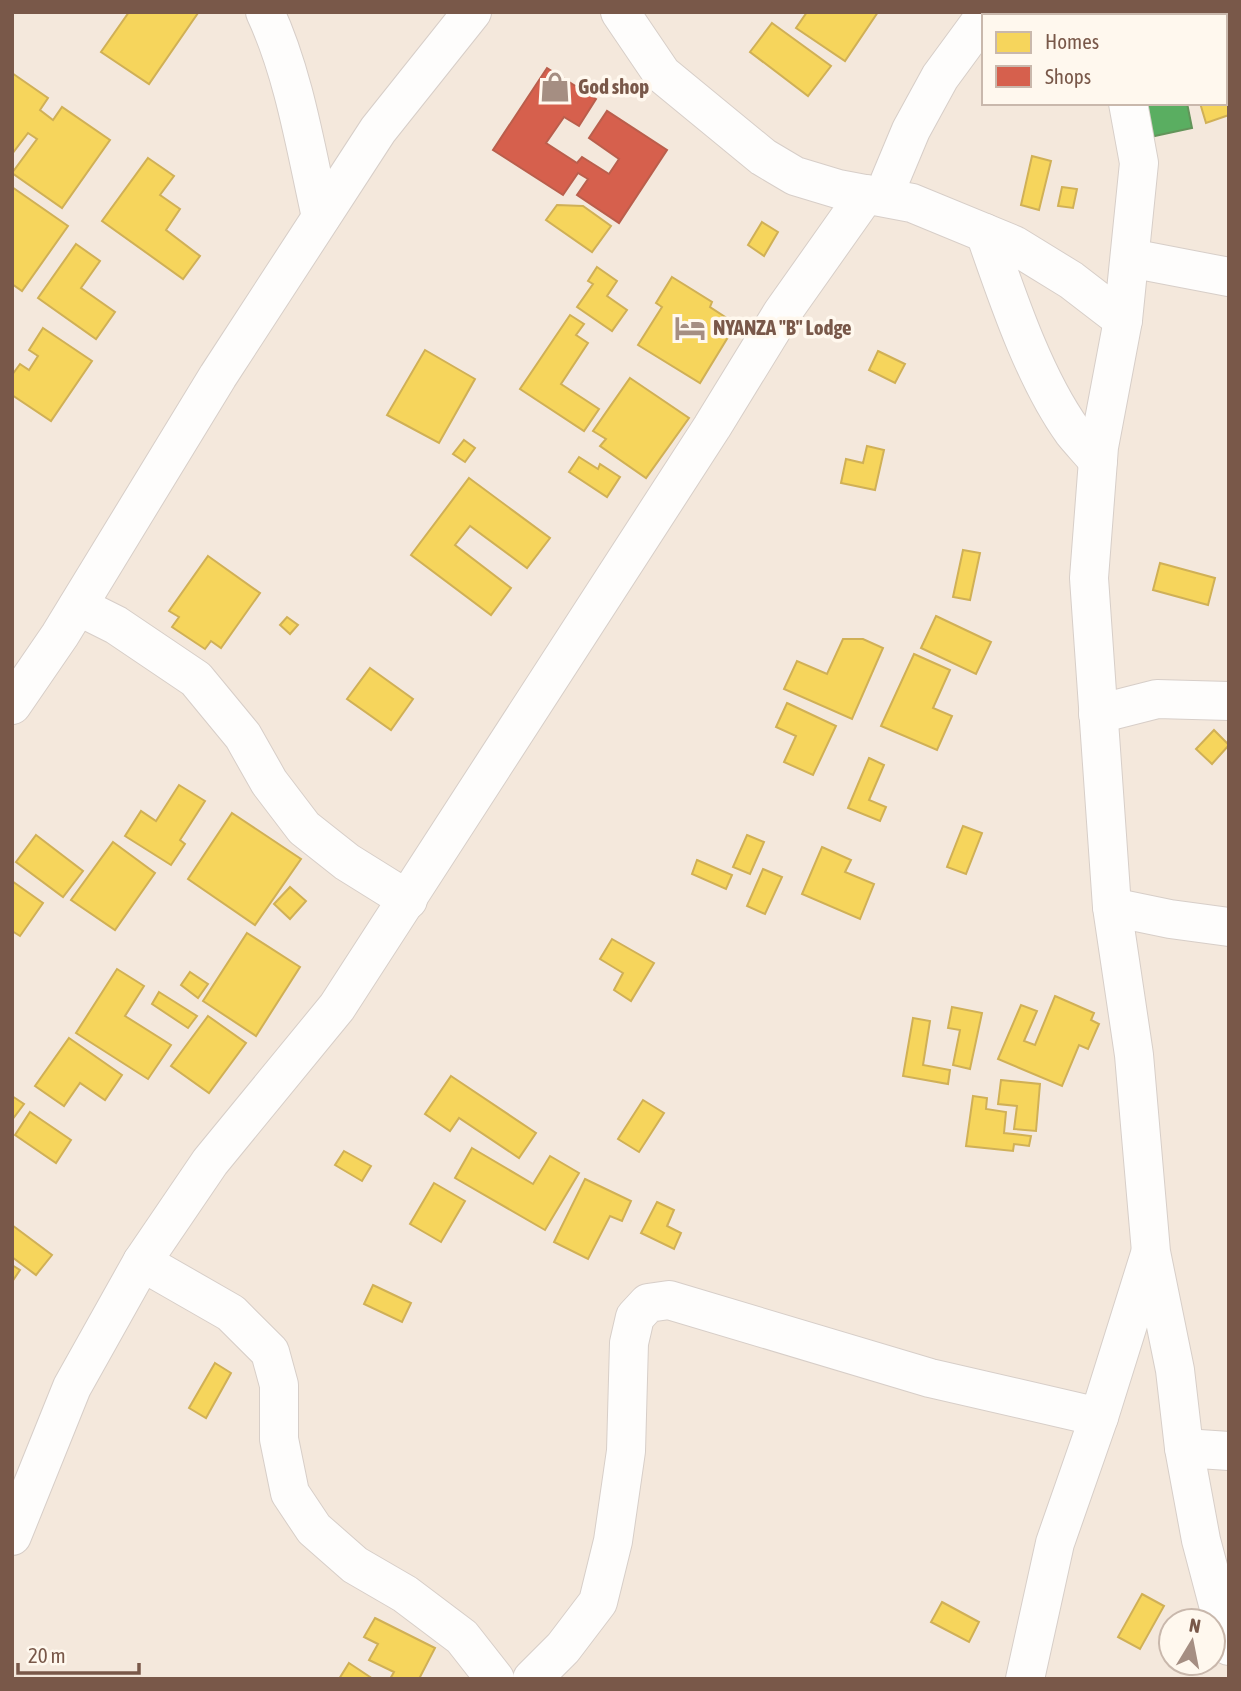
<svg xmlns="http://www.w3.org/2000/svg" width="1241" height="1691" viewBox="0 0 1241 1691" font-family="'Asap Condensed',sans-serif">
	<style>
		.residential { fill: #f4e8dc; fill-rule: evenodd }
		.homes { fill: #f6d55c; stroke: #d0b056; stroke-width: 2 }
		.shops { fill: #d6604d; stroke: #ba5e4c; stroke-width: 2 }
		.public { fill: #5aae61; stroke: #63945a; stroke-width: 2 }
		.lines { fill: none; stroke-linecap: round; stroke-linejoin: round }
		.minor-casing { stroke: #d7cec8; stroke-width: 40 }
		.minor { stroke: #fefdfc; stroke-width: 38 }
		.labels { text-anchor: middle; stroke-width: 7; stroke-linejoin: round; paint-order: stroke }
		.poi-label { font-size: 21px; font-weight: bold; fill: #795849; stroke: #fff8ee; text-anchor: start }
	</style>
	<rect width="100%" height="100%" fill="#f8f3ec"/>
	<path class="residential" d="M12,12h1217v1667h-1217zM984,16h241v87h-241zM1171,1621h42v42h-42z"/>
	<g class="homes">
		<path d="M129,12l69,1 -49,71 -48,-32z"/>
		<path d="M807,12h71l-33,49 -49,-33z"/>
		<path d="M772,23l59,43 -23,30 -58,-44z"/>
		<path d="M12,73l36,25 -8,12 13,10 9,-13 48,33 -48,68 -50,-35 25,-34 -9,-6 -16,21z"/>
		<path d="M1227,93l2,22 -23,8 -6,-20h25z"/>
		<path d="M1032,156l19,5 -12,49 -18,-5z"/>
		<path d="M148,158l26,18 -14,19 20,14 -14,21 34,26 -17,23 -81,-58z"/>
		<path d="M12,187l56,39 -46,65 -10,-7z"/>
		<path d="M1062,187l15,2 -4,19 -15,-2z"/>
		<path d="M557,205l26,1 28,20 -19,26 -46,-32z"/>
		<path d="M762,222l16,10 -14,24 -16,-11z"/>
		<path d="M76,244l24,17 -19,27 34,24 -19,27 -58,-41z"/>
		<path d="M597,267l20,14 -10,15 20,14 -15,21 -35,-24 16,-23 -5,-3z"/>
		<path d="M672,277l40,25 -2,5 26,17 -36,59 -62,-38 24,-38 -6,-4z"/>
		<path d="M570,315l14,9 -8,11 12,8 -27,41 38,25 -15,22 -64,-42z"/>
		<path d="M43,328l49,33 -41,60 -39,-26v-20l8,-11 9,6 9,-14 -9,-6z"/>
		<path d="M425,350l50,29 -36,64 -52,-28z"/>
		<path d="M878,351l27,13 -10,19 -26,-13z"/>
		<path d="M630,378l59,40 -43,60 -46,-32 6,-7 -13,-8z"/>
		<path d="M464,440l11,8 -10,14 -12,-8z"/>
		<path d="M867,446l17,4 -9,40 -34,-7 5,-24 17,4z"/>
		<path d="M579,457l19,12 2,-5 20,13 -13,20 -38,-25z"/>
		<path d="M469,478l81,60 -23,30 -57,-42 -15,19 56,43 -20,27 -80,-60z"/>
		<path d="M963,550l17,3 -10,47 -17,-3z"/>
		<path d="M208,556l52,37 -39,55 -10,-7 -6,8 -33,-22 7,-10 -10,-6z"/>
		<path d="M1160,563l55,15 -7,27 -55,-15z"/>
		<path d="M936,616l55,26 -15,32 -55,-26z"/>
		<path d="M287,617l11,8 -8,9 -10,-9z"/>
		<path d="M843,639h20l20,9 -31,71 -68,-30 13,-28 30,13z"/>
		<path d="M914,654l36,16 -17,38 19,8 -15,34 -56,-24z"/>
		<path d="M370,668l43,31 -22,31 -44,-31z"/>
		<path d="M787,703l49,23 -23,49 -29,-13 12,-26 -20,-9z"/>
		<path d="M1214,730l15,15 -17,19 -16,-15z"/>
		<path d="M869,758l15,7 -15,35 17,7 -6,14 -32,-13z"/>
		<path d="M179,785l26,16 -25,39 5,4 -14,21 -46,-29 16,-25 15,10z"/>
		<path d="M232,813l69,46 -46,66 -67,-46z"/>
		<path d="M963,826l19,7 -16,41 -19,-7z"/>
		<path d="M36,835l47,36 -20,26 -47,-35z"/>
		<path d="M747,835l17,7 -14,32 -17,-7z"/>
		<path d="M113,842l42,31 -40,57 -44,-30z"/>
		<path d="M822,847l29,13 -6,12 29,12 -14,35 -58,-25z"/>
		<path d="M697,860l35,15 -6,14 -34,-15z"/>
		<path d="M763,869l19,8 -17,37 -18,-8z"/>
		<path d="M12,881l31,22 -23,33 -8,-5z"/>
		<path d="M290,887l16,14 -16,18 -16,-15z"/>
		<path d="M247,933l53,34 -44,69 -53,-35z"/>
		<path d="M612,939l42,24 -23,38 -17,-11 9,-17 -23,-14z"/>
		<path d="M117,969l27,17 -19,30 46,29 -23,34 -72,-46z"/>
		<path d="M190,972l18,12 -10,14 -17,-13z"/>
		<path d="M159,992l38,24 -9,12 -36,-24z"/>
		<path d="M1055,996l39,17 -3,7 8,4 -11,25 -9,-4 -17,41 -64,-27 23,-54 16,6 -13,30 11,4z"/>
		<path d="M952,1007l30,6 -12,56 -17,-4 7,-35 -12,-2z"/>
		<path d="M208,1016l38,27 -37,50 -38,-27z"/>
		<path d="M913,1018l17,3 -7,44 27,5 -2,14 -45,-8z"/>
		<path d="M69,1038l53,37 -17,25 -25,-17 -16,23 -29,-20z"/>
		<path d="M451,1076l85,57 -17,25 -60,-40 -9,13 -25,-17z"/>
		<path d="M1001,1080l39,4 -4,47 -22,-2 3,-23 -19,-2z"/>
		<path d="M12,1096l12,8 -12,16z"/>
		<path d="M973,1096l14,2 -1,11 20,3 -2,21 27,3 -2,10 -15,-2 -1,7 -47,-5z"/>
		<path d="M643,1100l21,13 -25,39 -21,-13z"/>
		<path d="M30,1112l41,28 -15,23 -41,-28z"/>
		<path d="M472,1148l61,36 17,-28 29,17 -34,57 -90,-52z"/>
		<path d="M344,1151l27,15 -9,15 -27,-16z"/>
		<path d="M585,1179l46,22 -9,20 -12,-5 -22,43 -34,-17z"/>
		<path d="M434,1183l31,18 -24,41 -31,-18z"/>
		<path d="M657,1202l17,8 -7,16 14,7 -7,16 -33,-16z"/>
		<path d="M12,1225l40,30 -16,20 -24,-18z"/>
		<path d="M12,1265l8,5 -8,12z"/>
		<path d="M373,1285l38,18 -9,19 -38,-18z"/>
		<path d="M215,1363l16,10 -25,45 -17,-10z"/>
		<path d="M1142,1594l22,12 -24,43 -22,-12z"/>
		<path d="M942,1602l37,20 -10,20 -38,-20z"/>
		<path d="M375,1618l60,30 -16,31h-29l4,-7 -25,-12 9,-16 -14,-7z"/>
		<path d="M349,1663l24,16h-34z"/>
	</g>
	<path class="shops" d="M547,68l49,31 -17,27 -15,-9 -18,26 31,20 5,-6 27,17 10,-15 -30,-21 18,-27 60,39 -48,73 -42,-28 11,-16 -10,-6 -15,22 -70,-45z"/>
	<path class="public" d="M1143,103h44l5,25 -42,9z"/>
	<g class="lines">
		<g class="minor-casing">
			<g id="minor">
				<path d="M265,12c29,62 41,138 56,205"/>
				<path d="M620,12l42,62 101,83 32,19 43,13 74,14 102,42 57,35 52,40"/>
				<path d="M1108,12l1,4"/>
				<path d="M1128,103l11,60 -16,157 -24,127 -10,131 23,329 22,148 17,197 24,118 9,78 17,92 28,106"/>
				<path d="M883,197l28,-67 29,-53 44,-60"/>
				<path d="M985,233c22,63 49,145 88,199 8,10 17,19 25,29"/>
				<path d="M1130,258l99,19"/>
				<path d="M78,606l38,19 80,54 47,57 26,46 35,46 43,34 61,38"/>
				<path d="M12,705l48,-70 158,-259 160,-246 94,-118"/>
				<path d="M1098,714l59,-15 72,2"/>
				<path d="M1112,907l58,12 59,8"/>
				<path d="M142,1262l89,51 39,39 9,33v54l11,54 24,36 41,36 50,29 57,43 33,42"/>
				<path d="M1184,1448l45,3"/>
				<path d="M12,1536l60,-149 70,-125 68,-100 127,-155 375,-580 70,-114 84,-119"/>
				<path d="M532,1679l31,-31 35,-46 15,-61 13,-90 3,-108 6,-26 13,-14 21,-3 261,78 169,39"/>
				<path d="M1025,1679l30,-136 44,-126 51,-163"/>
			</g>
		</g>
		<use href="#minor" class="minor"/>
	</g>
	<defs>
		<g id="shop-bare" transform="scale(2.415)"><path d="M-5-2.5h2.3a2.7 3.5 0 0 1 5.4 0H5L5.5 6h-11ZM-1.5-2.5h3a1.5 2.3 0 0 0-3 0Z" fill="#a58e82" stroke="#fff8ee" stroke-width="2.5" paint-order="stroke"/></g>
		<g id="hotel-bare" transform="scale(2.415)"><path d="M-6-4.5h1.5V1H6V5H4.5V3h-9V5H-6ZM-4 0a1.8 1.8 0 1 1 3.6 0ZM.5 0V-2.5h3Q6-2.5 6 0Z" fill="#a58e82" stroke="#fff8ee" stroke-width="2.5" paint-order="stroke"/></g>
	</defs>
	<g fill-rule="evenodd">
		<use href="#shop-bare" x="555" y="87"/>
		<use href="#hotel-bare" x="690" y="328"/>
	</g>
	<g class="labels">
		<g class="poi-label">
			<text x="578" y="94">God shop</text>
			<text x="713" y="335">NYANZA "B" Lodge</text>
		</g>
	</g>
	<rect width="1241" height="1691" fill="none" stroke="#795849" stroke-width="28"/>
	<rect x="982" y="14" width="245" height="91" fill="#fff8ee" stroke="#c9b8ac" stroke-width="2"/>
	<rect x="996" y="32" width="35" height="21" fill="#f6d55c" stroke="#c9b8ac" stroke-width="2"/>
	<text x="1045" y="49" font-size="21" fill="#795849">Homes</text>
	<rect x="996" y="66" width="35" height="21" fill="#d6604d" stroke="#c9b8ac" stroke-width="2"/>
	<text x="1045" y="84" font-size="21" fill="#795849">Shops</text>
	<g transform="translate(1192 1642) rotate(10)"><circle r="33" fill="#fff8ee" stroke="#c9b8ac" stroke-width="2"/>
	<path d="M0-5L12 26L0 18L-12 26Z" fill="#a58e82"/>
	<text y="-10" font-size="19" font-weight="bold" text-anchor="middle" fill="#795849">N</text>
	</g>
	<path d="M18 1663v10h121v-10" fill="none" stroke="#795849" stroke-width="3.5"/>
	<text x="28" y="1663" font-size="21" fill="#795849" stroke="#fff8ee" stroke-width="5" paint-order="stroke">20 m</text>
</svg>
